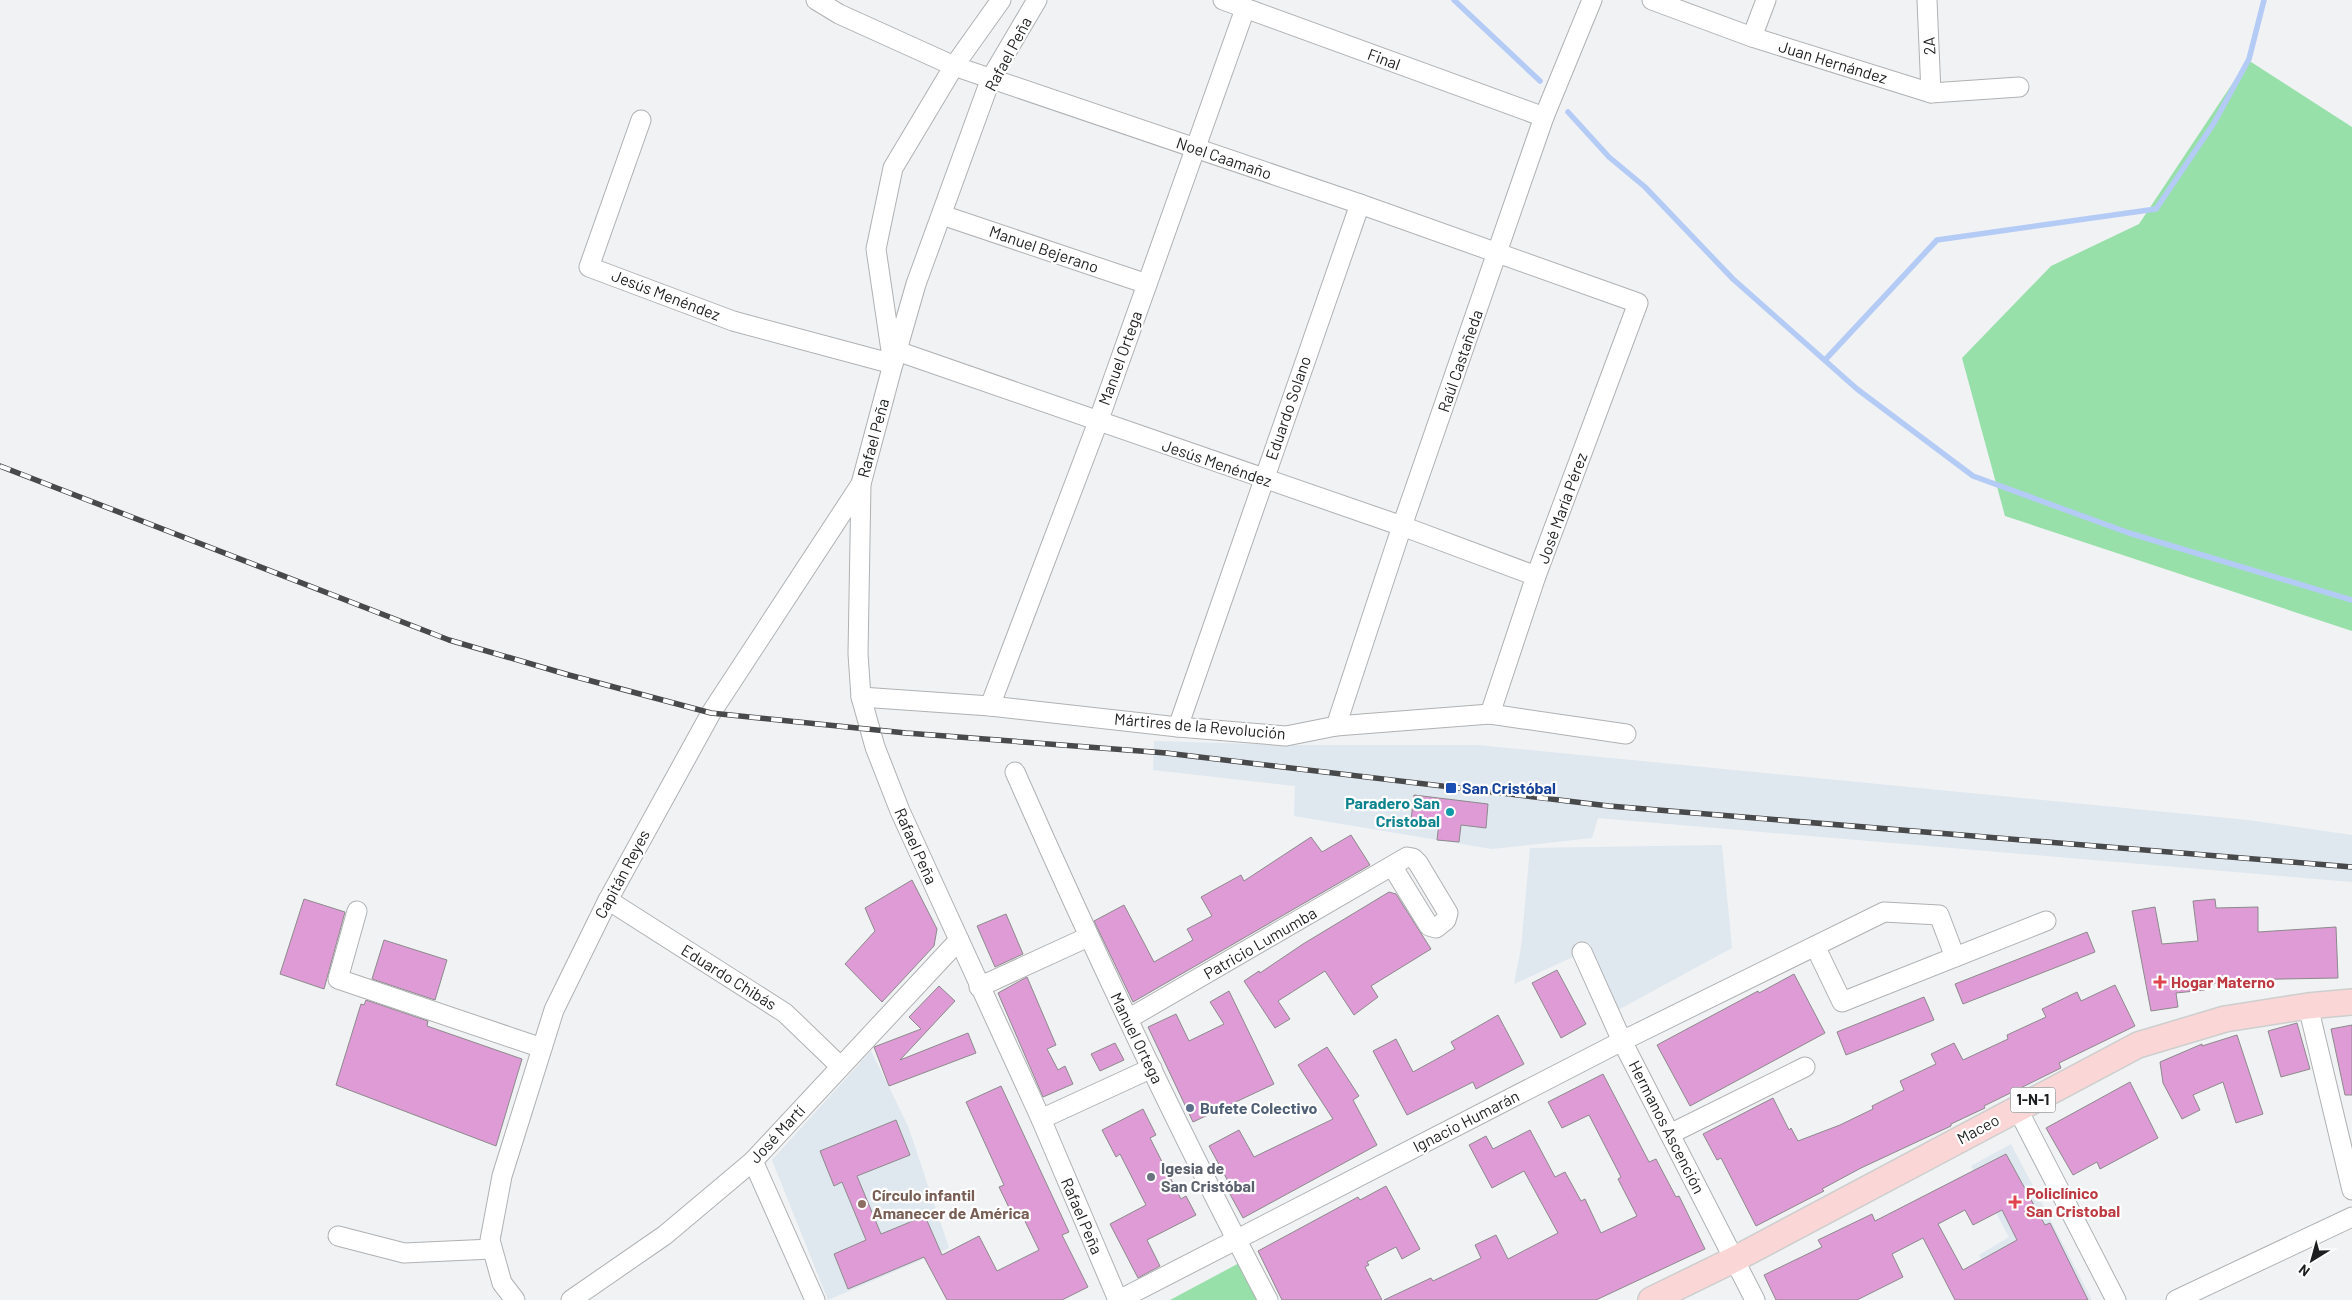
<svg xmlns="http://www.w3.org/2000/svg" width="2352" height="1300" viewBox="0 0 2352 1300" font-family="Barlow,sans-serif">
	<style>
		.built { fill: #dfe7ef }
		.green { fill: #98e0aa }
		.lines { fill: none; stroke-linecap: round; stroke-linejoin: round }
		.stream { stroke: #b4cbf6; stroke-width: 5.5 }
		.building { fill: #df9bd5; stroke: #8c8a8c; fill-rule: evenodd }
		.minor-casing { stroke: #afb1b3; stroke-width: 21 }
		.major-casing { stroke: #cdcece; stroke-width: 28 }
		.minor { stroke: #fff; stroke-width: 19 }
		.major { stroke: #fad7d6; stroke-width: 25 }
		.rail-casing { stroke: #48494a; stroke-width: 5.5 }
		.rail { stroke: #fff; stroke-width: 4; stroke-dasharray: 11; stroke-linecap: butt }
		.transit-dot { fill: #1a4fb4; stroke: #fff; stroke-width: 2 }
		.culture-dot { fill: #0f9aa8; stroke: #fff; stroke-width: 2 }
		.health-dot { fill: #e0444e; stroke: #fff; stroke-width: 2 }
		.service-dot { fill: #5c6f8a; stroke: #fff; stroke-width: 2 }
		.worship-dot { fill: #6b7280; stroke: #fff; stroke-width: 2 }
		.education-dot { fill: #8d6e63; stroke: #fff; stroke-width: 2 }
		.labels { text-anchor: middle; stroke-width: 4.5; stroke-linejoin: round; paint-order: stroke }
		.shield { fill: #fff; stroke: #616262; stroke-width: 1 }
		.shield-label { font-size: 15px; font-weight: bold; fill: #1d1e1f }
		.street-label { font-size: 16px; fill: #1d1e1f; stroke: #fff }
		.transit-label { font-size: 16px; font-weight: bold; fill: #164399; stroke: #fff; text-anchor: start }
		.culture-label { font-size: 16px; font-weight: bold; fill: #0d838f; stroke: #fff; text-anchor: end }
		.health-label { font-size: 16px; font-weight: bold; fill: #be3a42; stroke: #fff; text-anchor: start }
		.service-label { font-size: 16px; font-weight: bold; fill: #4e5e75; stroke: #fff; text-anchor: start }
		.worship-label { font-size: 16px; font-weight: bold; fill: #5b616d; stroke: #fff; text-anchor: start }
		.education-label { font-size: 16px; font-weight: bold; fill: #785e54; stroke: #fff; text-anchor: start }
	</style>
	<rect width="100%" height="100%" fill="#f0f2f4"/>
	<g class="built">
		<path d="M1154,741l139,4h184l771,75 104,15v47l-754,-64 -6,20 -100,11 -198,-33 1,-30 -142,-16z"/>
		<path d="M1722,845l10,103 -127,69 -30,-61 -61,28 7,-36 9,-100z"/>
		<path d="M871,1051l37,75 41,122 -121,52 -56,-140z"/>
		<path d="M2011,1144l81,156h-90l-23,-45 30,-18 -38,-71z"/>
	</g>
	<g class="green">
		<path d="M2248,60l104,67v504l-347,-115 -43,-158 89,-92 88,-42z"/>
		<path d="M1243,1261l19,39h-92z"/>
	</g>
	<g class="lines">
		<g class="stream">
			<path d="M1454,0l86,81"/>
			<path d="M1568,112l41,45 36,30 88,92 124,110 116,87 156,57 223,67"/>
			<path d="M1825,360l112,-120 219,-31 58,-86 35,-64 15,-59"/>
		</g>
	</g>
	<g class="building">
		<path d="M1414,795l74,9 -2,24 -25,-3 -2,17 -22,-2 2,-17 -28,-3z"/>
		<path d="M1351,835l19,30 -237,137 -39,-81 30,-16 30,57 39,-22 -6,-11 25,-13 -11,-19 40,-22 3,6 67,-44 11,15z"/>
		<path d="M912,880l25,49 -3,17 -52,56 -37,-38 30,-33 -10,-23z"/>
		<path d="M1389,892l7,2 35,55 -60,37 7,11 -24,18 -29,-44 -47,30 12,18 -15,9 -31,-47 15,-10 1,2 43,-29z"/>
		<path d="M304,899l41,13 -21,77 -44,-15z"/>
		<path d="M2215,899l1,9 42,-1v25l78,-5 2,51 -112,2v2l-21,3v5l-29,3 2,14 -27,4 -19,-100 23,-4 7,37 36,-3 -5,-40z"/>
		<path d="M1006,914l17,40 -28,13 -18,-41z"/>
		<path d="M2087,932l8,20 -132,52 -8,-20z"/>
		<path d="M384,940l63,20 -12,40 -63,-21z"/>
		<path d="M1557,970l29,54 -25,14 -29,-55z"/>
		<path d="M1794,974l31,59 -135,73 -33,-61 101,-54 1,2z"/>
		<path d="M1027,977l29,68 -9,4 11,21 7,-4 8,18 -30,13 -45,-104z"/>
		<path d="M2115,985l20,41 -76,37 2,5 -77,38 1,2 -34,16v2l-90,42 -39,21 2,2 -68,35 -35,-68 -4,2 -14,-26 70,-36 16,32 2,-2 7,13 42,-16 33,-16 -1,-3 32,-16 -4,-9 36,-17 -5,-10 23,-11 9,17 45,-21 -1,-4 39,-18 -4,-8 35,-17 4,9z"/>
		<path d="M939,986l16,15 -55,59 68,-27 8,20 -87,33 -15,-39 47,-18 -12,-12z"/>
		<path d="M1229,991l45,93 -81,38 -45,-95 28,-13 13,27 35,-17 -14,-22z"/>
		<path d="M1924,997l10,23 -88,35 -9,-23z"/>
		<path d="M366,1000l62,21 -1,5 95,33 -26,87 -160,-61 25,-81 3,1z"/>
		<path d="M1498,1015l26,49 -48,25 -3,-7 -66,33 -34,-64 23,-12 17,33 42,-23 -4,-7z"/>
		<path d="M2297,1023l13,46 -29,8 -13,-46z"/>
		<path d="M2352,1025v70h-7l-14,-66z"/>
		<path d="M2237,1035l26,79 -27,9 -13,-41 -30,13 7,15 -18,9 -19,-36 -3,-21 42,-18v2z"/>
		<path d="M1115,1043l9,17 -24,11 -9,-17z"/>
		<path d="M1327,1047l32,49 -6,4 24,45 -134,73 -17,-31 4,-2 -21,-39 30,-16 15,27 79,-38 -35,-54z"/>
		<path d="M1603,1074l46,88 7,-3 20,38 3,-1 26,53 -109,51h-212l47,-22 2,3 48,-23 -6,-13 21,-10 12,24 50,-26 -34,-62 -32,17 -23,-43 17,-9 7,13 37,-19 25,47 10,-5 16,29 4,-2 16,34 36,-17 -19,-37 3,-2 -32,-62 -27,13 -14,-26z"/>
		<path d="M2130,1082l28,56 -58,31 -3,-7 -24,13 -27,-47z"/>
		<path d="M1001,1086l68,146 -7,3 26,52 -26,13h-115l-23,-43 -76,32 -14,-35 32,-14 -24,-58 -8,4 -14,-35 76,-31 14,35 -53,21 24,58 44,-18 17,39 37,-19 18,35 42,-21 -16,-33 -8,3 -16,-33 5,-2 -38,-83z"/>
		<path d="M1143,1109l13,26 -6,3 31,61 5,-3 10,19 -49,25 13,26 -22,12 -28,-54 36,-19 -26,-51 -4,3 -14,-27z"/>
		<path d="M2006,1154l39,71 5,-2 38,77h-133l-32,-62 -31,16 11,23 -46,23h-81l-12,-25 58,-28 -4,-7 54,-26 3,7zM1965,1210l8,15 29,-15 15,30 -54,30 -25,-46z"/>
		<path d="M1386,1186l34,63 -18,10 -6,-12 -29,15 2,3 -4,2 17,33h-100l-24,-49 100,-54 2,3z"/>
	</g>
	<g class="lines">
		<g class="minor-casing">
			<g id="minor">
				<path d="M816,0l23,14 115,52 406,138 278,99 -102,273 -46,138"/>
				<path d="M1037,0l-46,78 -75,206 -23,80 -32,120 -3,170 3,43 14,50 25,64 141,308 77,181"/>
				<path d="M1223,0l321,117"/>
				<path d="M1652,0l100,37 179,56 88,-6"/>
				<path d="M1927,0l4,93"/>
				<path d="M1752,37l14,-37"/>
				<path d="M641,120l-52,147 144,54 160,43 -17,-115 17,-81 61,-102 47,-66"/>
				<path d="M942,215l205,69"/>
				<path d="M897,351l505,175 134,50"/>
				<path d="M861,697l129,9 188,21 108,9 50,-10 154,-12 136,20"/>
				<path d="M990,706l108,-284 147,-413"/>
				<path d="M1336,726l66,-200 142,-409 48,-117"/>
				<path d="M1178,727l182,-523"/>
				<path d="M1015,772c79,179 162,356 253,528"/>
				<path d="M608,900l177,113 55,53"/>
				<path d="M357,911l-19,68 204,69"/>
				<path d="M1815,946l27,56 204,-81"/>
				<path d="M1582,952l40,89 133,259"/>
				<path d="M979,987l109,-50"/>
				<path d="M2308,1006l44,184"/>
				<path d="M1128,1019l279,-162 6,1 5,5 30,50 -2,7 -10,8 -7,-2 -37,-60"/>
				<path d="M2017,1108l99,192"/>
				<path d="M1041,1119l111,-51"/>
				<path d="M1670,1134l135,-67"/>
				<path d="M753,1161l62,139"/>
				<path d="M338,1236l66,17 88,-4"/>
				<path d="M515,1300l-13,-17 -12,-43 12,-64 52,-166 54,-110 103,-187 150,-229"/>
				<path d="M571,1300l94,-65 88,-74 206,-221"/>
				<path d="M1119,1300l503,-259 262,-129 55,3 16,42"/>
				<path d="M2176,1300l176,-83"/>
			</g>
		</g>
		<g class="major-casing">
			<path id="major" d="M1651,1300l84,-41 403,-214 87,-26 83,-13 44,-4"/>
		</g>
		<use href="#minor" class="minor"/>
		<use href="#major" class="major"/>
		<g class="rail-casing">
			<path id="rail" d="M0,466l449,174 120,35 142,38 195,20 260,20 443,53 743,61"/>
		</g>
		<use href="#rail" class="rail"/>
	</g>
	<rect class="transit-dot" x="1445" y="782" width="12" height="12" rx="2.5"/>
	<circle class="culture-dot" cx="1450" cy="812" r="5"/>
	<g class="health-dot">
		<path d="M2157.5 974.5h5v5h5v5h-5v5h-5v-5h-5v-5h5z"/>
		<path d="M2012.5 1194.5h5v5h5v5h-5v5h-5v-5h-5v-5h5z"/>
	</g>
	<circle class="service-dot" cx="1190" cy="1108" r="5"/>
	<circle class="worship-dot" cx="1151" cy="1177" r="5"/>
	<circle class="education-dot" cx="862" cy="1204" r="5"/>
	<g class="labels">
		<rect class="shield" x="2010.5" y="1087.5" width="45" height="25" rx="4"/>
		<g class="shield-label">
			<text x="2033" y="1105">1-N-1</text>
		</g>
		<g class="street-label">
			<text transform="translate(1929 46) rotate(-93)" y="6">2A</text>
			<text transform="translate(1008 54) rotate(-62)" y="6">Rafael Peña</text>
			<text transform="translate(1384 59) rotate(20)" y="6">Final</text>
			<text transform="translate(1833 62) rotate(17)" y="6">Juan Hernández</text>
			<text transform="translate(1224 158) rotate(19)" y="6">Noel Caamaño</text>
			<text transform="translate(1044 249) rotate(19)" y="6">Manuel Bejerano</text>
			<text transform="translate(666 295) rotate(21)" y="6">Jesús Menéndez</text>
			<text transform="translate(1120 358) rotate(-70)" y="6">Manuel Ortega</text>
			<text transform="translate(1460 361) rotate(-71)" y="6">Raúl Castañeda</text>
			<text transform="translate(1288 408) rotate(-71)" y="6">Eduardo Solano</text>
			<text transform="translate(873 438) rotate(-75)" y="6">Rafael Peña</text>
			<text transform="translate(1217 463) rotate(19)" y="6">Jesús Menéndez</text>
			<text transform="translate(1562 508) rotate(-70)" y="6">José María Pérez</text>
			<text transform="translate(1200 726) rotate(5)" y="6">Mártires de la Revolución</text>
			<text transform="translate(916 846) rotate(66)" y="6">Rafael Peña</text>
			<text transform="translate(622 874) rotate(-62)" y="6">Capitán Reyes</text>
			<text transform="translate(1260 943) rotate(-30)" y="6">Patricio Lumumba</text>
			<text transform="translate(729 977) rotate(32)" y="6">Eduardo Chibás</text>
			<text transform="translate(1137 1038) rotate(64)" y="6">Manuel Ortega</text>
			<text transform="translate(1466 1121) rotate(-27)" y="6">Ignacio Humarán</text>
			<text transform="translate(1667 1127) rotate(63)" y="6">Hermanos Ascención</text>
			<text transform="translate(1978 1129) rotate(-28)" y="6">Maceo</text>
			<text transform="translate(777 1134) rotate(-47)" y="6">José Martí</text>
			<text transform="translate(1082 1216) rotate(67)" y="6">Rafael Peña</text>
		</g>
		<g class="transit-label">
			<text x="1462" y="794">San Cristóbal</text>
		</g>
		<g class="culture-label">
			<text x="1440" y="809">Paradero San<tspan x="1440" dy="18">Cristobal</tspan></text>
		</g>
		<g class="health-label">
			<text x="2171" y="988">Hogar Materno</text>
			<text x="2026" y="1199">Policlínico<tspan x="2026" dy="18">San Cristobal</tspan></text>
		</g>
		<g class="service-label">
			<text x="1200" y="1114">Bufete Colectivo</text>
		</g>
		<g class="worship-label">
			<text x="1161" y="1174">Igesia de<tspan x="1161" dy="18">San Cristóbal</tspan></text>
		</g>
		<g class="education-label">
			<text x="872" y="1201">Círculo infantil<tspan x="872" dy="18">Amanecer de América</tspan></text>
		</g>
	</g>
	<g transform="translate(2312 1260) rotate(217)" stroke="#ffffff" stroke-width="4" paint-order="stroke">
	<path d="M0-4L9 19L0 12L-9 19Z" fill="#1d1e1f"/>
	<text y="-8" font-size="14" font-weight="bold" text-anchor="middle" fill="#1d1e1f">N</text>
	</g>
</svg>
